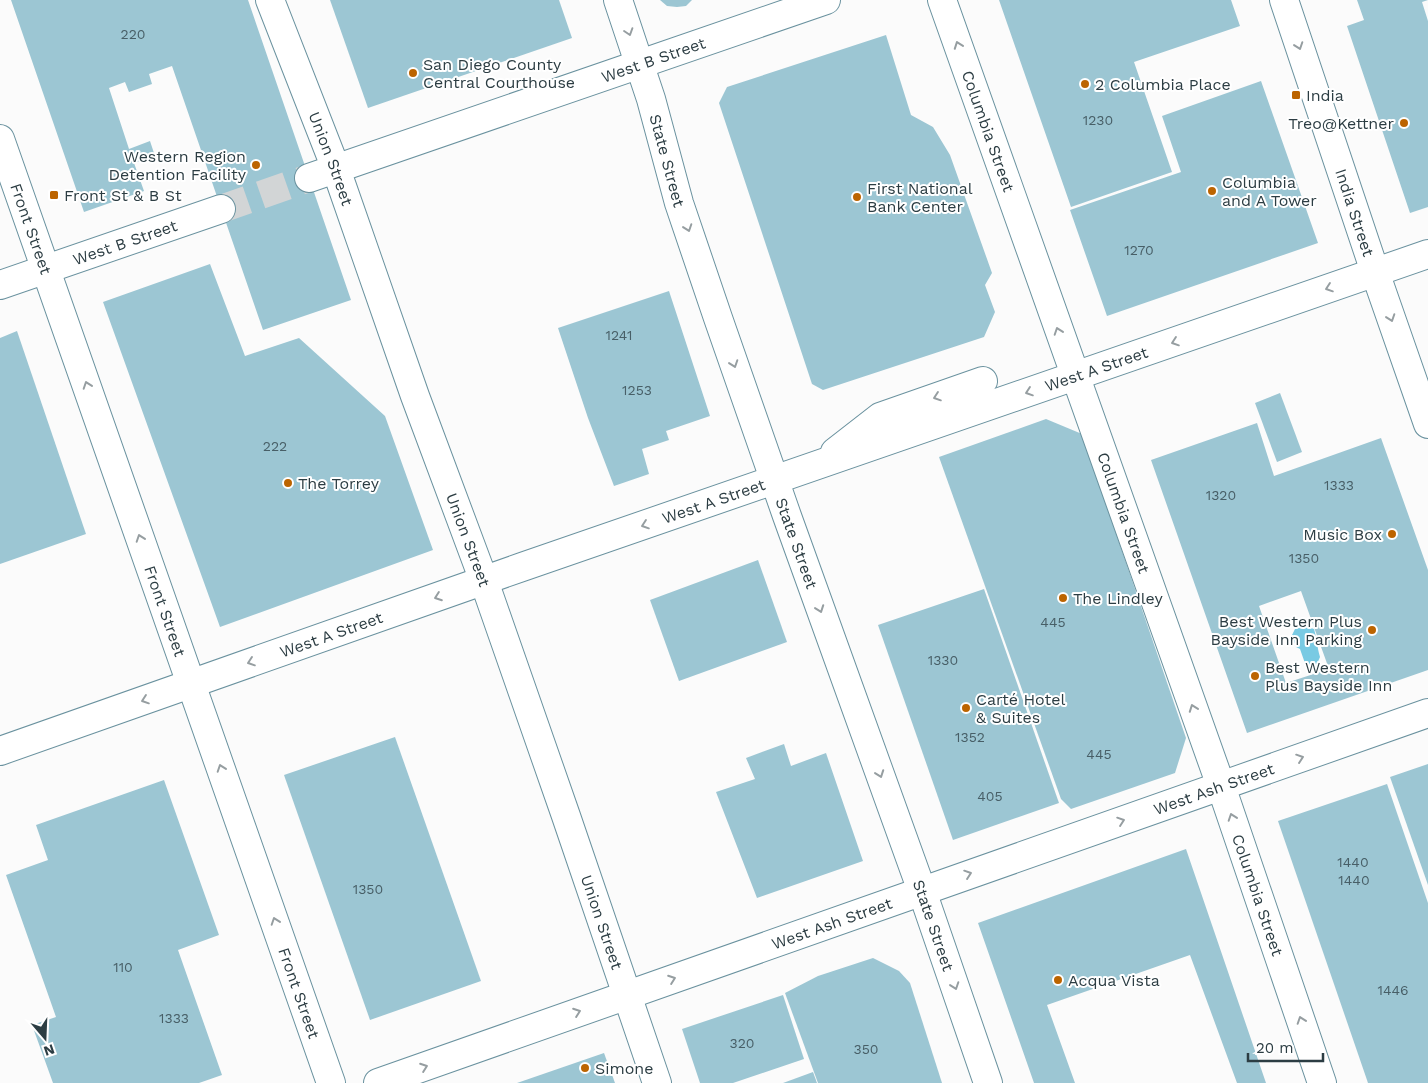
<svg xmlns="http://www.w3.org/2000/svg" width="1428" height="1083" viewBox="0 0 1428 1083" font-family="'Work Sans',sans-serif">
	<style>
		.water { fill: #79cae3 }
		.building { fill: #9cc6d3; fill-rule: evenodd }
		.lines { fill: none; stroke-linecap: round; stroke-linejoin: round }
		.secondary-tunnel { stroke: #d2d5d6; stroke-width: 28; stroke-dasharray: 28 14; stroke-linecap: butt }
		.secondary-casing { stroke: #6a929f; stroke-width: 30 }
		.secondary { stroke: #fff; stroke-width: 28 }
		.oneway { stroke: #969ea1 }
		.poi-dot { fill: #bc6400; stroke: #fff; stroke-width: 2 }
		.labels { text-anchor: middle; stroke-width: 4; stroke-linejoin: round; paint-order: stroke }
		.number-label { font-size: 14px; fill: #485f67 }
		.street-label { font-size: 16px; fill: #2c3d43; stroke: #fff }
		.poi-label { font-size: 16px; fill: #2c3d43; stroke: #fff; text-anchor: start }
	</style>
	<rect width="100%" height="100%" fill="#fbfbfb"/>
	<path class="water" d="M1305,626l9,3c3,10 3,18 6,28l-4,9 -9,3 -7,-20 -4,-2 -4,-12 3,-6z"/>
	<g class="building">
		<path d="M11,0h237l103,300 -88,30 -91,-264 -23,8 3,10 -23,8 -4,-10 -16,6 20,61 21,-8 5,15 -21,7 10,28 -60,21z"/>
		<path d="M330,0h229l13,38 -204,70z"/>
		<path d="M660,0h32l-6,6 -9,1 -10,-1z"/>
		<path d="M999,0h232l9,26 -106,36 38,110 -101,35z"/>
		<path d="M1357,0h71l-6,2 6,19v186l-18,6 -63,-187 17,-6z"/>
		<path d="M886,35l25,80 22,12 17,28 42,118 -7,12 10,27 -11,25 -161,53 -11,-6 -93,-281 8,-16z"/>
		<path d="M1261,81l57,162 -211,73 -37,-106 111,-38 -19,-56z"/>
		<path d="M210,264l35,92 54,-18 86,78 48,134 -213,77 -117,-325z"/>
		<path d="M669,291l41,125 -44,15 3,9 -27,9 7,25 -35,12 -26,-68 -30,-90z"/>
		<path d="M17,331l69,203 -86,30v-226z"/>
		<path d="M1280,393l22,59 -25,10 -22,-59z"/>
		<path d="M1046,419l36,15 104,304 -11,35 -104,36 -10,-10 -122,-342z"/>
		<path d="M1257,423l17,53 107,-38 47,132v100l-181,63 -96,-273zM1301,591l28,78 -43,14 -27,-77z"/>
		<path d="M758,560l29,82 -108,39 -29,-81z"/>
		<path d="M984,589l75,214 -106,37 -75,-215z"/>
		<path d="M395,737l86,244 -111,39 -86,-245z"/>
		<path d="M784,744l7,22 35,-13 37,108 -106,37 -41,-106 39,-13 -9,-21z"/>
		<path d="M1428,764v121l-38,-108z"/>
		<path d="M164,780l55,155 -41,15 44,125 -23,8h-146l-21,-58 24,-8 -50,-142 42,-15 -12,-35z"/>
		<path d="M1387,784l41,119v180h-60l-90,-262z"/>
		<path d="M1186,849l80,234h-29l-47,-128 -143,50 28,78h-41l-56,-160z"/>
		<path d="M873,958l26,13 11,12 32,100h-124l-33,-90 33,-17z"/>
		<path d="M783,995l21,64 -71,24h-33l-18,-54z"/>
		<path d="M604,1053l11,30h-98z"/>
		<path d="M813,1072l4,11h-34z"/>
	</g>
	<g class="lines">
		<path class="secondary-tunnel" d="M221,209l88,-31"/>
		<g class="secondary-casing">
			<g id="secondary">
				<path id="s1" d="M270,0l66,169 79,227 69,185 82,235 91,267"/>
				<path id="s2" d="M618,0l33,99 28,104 39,115 69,198 135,375 66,192"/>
				<path id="s3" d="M942,0l279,786 101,297"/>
				<path id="s4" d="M1284,0l91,272 53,152"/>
				<path id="s5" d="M0,139l331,944"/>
				<path id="s6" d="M309,178l517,-178"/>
				<path id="s7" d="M0,285l221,-76"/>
				<path d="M835,452l45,-35 103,-36"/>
				<path id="s8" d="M0,751l522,-184 906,-313"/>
				<path id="s9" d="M378,1083l1050,-370"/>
			</g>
		</g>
		<use href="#secondary" class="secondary"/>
	</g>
	<defs><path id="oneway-chevron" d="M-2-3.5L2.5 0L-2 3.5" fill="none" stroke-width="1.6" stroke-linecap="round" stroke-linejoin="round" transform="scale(1.25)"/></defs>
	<g class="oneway">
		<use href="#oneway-chevron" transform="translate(629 32) rotate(72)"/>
		<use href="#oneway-chevron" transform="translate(958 45) rotate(-110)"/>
		<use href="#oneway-chevron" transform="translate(1299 46) rotate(71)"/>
		<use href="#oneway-chevron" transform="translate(688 228) rotate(71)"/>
		<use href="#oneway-chevron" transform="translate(1329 288) rotate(161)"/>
		<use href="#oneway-chevron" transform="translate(1391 318) rotate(71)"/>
		<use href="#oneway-chevron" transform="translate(1058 331) rotate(-109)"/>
		<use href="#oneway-chevron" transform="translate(1175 342) rotate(161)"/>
		<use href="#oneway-chevron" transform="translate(734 364) rotate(71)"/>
		<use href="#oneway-chevron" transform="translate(87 385) rotate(-109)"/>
		<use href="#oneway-chevron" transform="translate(1029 392) rotate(161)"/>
		<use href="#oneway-chevron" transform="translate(937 397) rotate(161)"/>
		<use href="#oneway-chevron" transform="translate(645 525) rotate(161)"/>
		<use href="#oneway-chevron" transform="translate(140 538) rotate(-109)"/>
		<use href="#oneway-chevron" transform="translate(438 597) rotate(160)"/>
		<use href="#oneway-chevron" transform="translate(820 609) rotate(70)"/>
		<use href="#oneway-chevron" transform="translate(251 662) rotate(161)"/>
		<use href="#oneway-chevron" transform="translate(145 700) rotate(161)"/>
		<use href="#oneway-chevron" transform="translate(1193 708) rotate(-110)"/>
		<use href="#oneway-chevron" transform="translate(1300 758) rotate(-19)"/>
		<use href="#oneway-chevron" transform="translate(221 768) rotate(-109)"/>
		<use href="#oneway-chevron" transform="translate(880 774) rotate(70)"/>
		<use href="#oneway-chevron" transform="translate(1232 817) rotate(-109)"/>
		<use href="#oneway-chevron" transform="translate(1121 821) rotate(-19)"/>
		<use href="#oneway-chevron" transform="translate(968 874) rotate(-19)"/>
		<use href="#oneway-chevron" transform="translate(275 921) rotate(-109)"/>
		<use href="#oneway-chevron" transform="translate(672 979) rotate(-20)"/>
		<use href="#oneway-chevron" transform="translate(955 986) rotate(71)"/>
		<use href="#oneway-chevron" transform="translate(577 1012) rotate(-20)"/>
		<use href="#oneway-chevron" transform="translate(1301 1020) rotate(-109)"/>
		<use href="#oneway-chevron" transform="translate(424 1067) rotate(-20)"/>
	</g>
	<g class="poi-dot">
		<circle cx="413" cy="73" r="5"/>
		<circle cx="1085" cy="84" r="5"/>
		<rect x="1291" y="90" width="10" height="10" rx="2.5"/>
		<circle cx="1404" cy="123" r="5"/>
		<circle cx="256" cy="165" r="5"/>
		<circle cx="1212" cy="191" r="5"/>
		<rect x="49" y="190" width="10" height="10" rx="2.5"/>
		<circle cx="857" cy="197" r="5"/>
		<circle cx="288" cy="483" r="5"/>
		<circle cx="1392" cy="534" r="5"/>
		<circle cx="1063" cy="598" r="5"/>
		<circle cx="1372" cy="630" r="5"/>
		<circle cx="1255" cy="676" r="5"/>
		<circle cx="966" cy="708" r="5"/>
		<circle cx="1058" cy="980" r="5"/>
		<circle cx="585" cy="1068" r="5"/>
	</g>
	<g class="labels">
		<g class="number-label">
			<text x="133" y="39">220</text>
			<text x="1098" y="125">1230</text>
			<text x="1139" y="255">1270</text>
			<text x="619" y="340">1241</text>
			<text x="637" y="395">1253</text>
			<text x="275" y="451">222</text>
			<text x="1339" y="490">1333</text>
			<text x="1221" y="500">1320</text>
			<text x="1304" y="563">1350</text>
			<text x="1053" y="627">445</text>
			<text x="943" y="665">1330</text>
			<text x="970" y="742">1352</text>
			<text x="1099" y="759">445</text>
			<text x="990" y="801">405</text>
			<text x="1353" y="867">1440</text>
			<text x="1354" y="885">1440</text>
			<text x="368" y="894">1350</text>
			<text x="123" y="972">110</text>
			<text x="1393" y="995">1446</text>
			<text x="174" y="1023">1333</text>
			<text x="742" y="1048">320</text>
			<text x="866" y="1054">350</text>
		</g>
		<g class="street-label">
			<text dy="6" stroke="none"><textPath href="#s6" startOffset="364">West B Street</textPath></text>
			<text dy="6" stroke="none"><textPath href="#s3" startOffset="139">Columbia Street</textPath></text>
			<text dy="6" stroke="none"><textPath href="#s1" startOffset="170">Union Street</textPath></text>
			<text dy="6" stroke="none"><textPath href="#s2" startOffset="168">State Street</textPath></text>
			<text dy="6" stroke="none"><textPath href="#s4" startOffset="224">India Street</textPath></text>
			<text dy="6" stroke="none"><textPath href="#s5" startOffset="95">Front Street</textPath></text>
			<text dy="6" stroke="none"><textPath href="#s7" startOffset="132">West B Street</textPath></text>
			<text dy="6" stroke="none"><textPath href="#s8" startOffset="1161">West A Street</textPath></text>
			<text dy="6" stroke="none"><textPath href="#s8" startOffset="756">West A Street</textPath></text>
			<text dy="6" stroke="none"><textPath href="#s3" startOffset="544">Columbia Street</textPath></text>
			<text dy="6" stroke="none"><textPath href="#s1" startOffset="575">Union Street</textPath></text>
			<text dy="6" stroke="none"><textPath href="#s2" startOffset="572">State Street</textPath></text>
			<text dy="6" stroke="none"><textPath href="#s5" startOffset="500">Front Street</textPath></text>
			<text dy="6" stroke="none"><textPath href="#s8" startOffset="351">West A Street</textPath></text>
			<text dy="6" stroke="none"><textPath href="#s9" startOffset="886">West Ash Street</textPath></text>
			<text dy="6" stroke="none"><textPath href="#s3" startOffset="949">Columbia Street</textPath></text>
			<text dy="6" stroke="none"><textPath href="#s1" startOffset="980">Union Street</textPath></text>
			<text dy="6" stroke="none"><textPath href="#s9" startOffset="481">West Ash Street</textPath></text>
			<text dy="6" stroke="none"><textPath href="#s2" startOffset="978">State Street</textPath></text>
			<text dy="6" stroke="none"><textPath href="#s5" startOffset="905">Front Street</textPath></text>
		</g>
		<g class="poi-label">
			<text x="423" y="70">San Diego County<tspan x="423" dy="18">Central Courthouse</tspan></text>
			<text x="1095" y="90">2 Columbia Place</text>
			<text x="1306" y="101">India</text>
			<text x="1394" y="129" text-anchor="end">Treo@Kettner</text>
			<text x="246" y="162" text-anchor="end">Western Region<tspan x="246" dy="18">Detention Facility</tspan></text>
			<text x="1222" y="188">Columbia<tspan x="1222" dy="18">and A Tower</tspan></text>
			<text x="867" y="194">First National<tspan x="867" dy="18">Bank Center</tspan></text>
			<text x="64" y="201">Front St &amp; B St</text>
			<text x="298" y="489">The Torrey</text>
			<text x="1382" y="540" text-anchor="end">Music Box</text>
			<text x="1073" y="604">The Lindley</text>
			<text x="1362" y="627" text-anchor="end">Best Western Plus<tspan x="1362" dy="18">Bayside Inn Parking</tspan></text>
			<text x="1265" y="673">Best Western<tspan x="1265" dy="18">Plus Bayside Inn</tspan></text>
			<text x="976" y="705">Carté Hotel<tspan x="976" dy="18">&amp; Suites</tspan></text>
			<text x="1068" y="986">Acqua Vista</text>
			<text x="595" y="1074">Simone</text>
		</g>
	</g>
	<g transform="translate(45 1038) rotate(161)" stroke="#ffffff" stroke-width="4" paint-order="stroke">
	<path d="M0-4L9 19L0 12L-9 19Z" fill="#2c3d43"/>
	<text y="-8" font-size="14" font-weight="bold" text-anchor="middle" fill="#2c3d43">N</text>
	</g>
	<path d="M1248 1053v8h75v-8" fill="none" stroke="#2c3d43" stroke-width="2.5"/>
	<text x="1256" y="1053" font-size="15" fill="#2c3d43" stroke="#ffffff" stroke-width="4" paint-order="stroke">20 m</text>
</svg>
